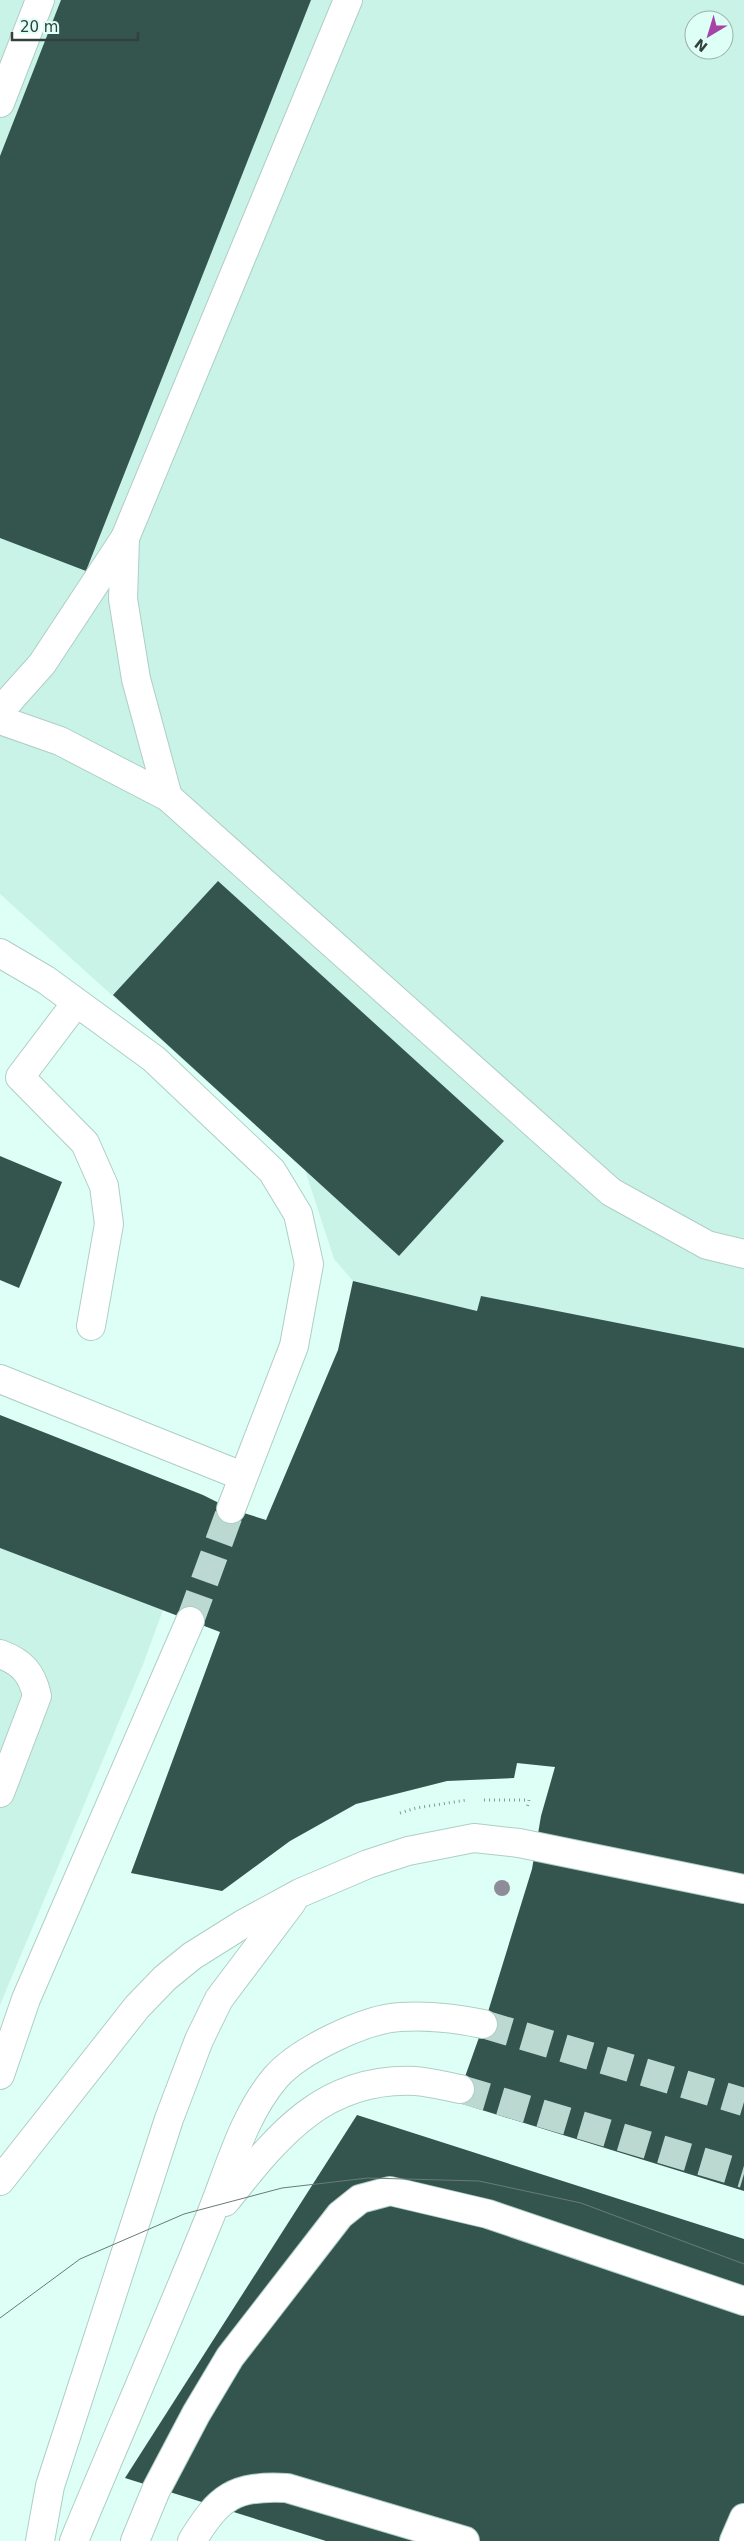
<svg xmlns="http://www.w3.org/2000/svg" width="744" height="2541" viewBox="0 0 744 2541" font-family="'DejaVu Sans',sans-serif">
	<style>
		.built { fill: #caf3e8; fill-rule: evenodd }
		.building { fill: #34554d }
		.lines { fill: none; stroke-linecap: round; stroke-linejoin: round }
		.minor-tunnel { stroke: #bcd9d1; stroke-width: 28; stroke-dasharray: 28 14; stroke-linecap: butt }
		.minor-casing { stroke: #aecec6; stroke-width: 30 }
		.path { stroke: #849a94; stroke-width: 3; stroke-dasharray: 1 4; stroke-linecap: butt }
		.minor { stroke: #fff; stroke-width: 28 }
		.tram { stroke: #687c76; stroke-width: 1 }
		.tree { fill: #8f8c9a }
	</style>
	<rect width="100%" height="100%" fill="#defff6"/>
	<g class="built">
		<path d="M0,0h744v1858l-203,-42 14,-49 -37,-4 -4,15 -67,3 -91,23 -66,37 -68,50 -91,-18 89,-241 118,-282 15,-69 -19,-22 -29,-89 -305,-276zM694,20h30v30h-30z"/>
		<path d="M0,1415l163,195 -19,52 -144,343z"/>
	</g>
	<g class="building">
		<path d="M61,0h250l-225,571 -86,-33v-382z"/>
		<path d="M218,881l286,260 -105,115 -286,-261z"/>
		<path d="M0,1156l62,26 -43,106 -19,-8z"/>
		<path d="M353,1281l124,30 4,-15 263,52v843l-288,-89 31,-87 45,-146 9,-53 14,-49 -38,-4 -3,15 -67,3 -91,23 -66,37 -68,50 -91,-18 89,-241 -220,-84v-133l203,80 28,14 35,11 72,-170z"/>
		<path d="M357,2115l387,124v302h-418l-201,-63z"/>
	</g>
	<g class="lines">
		<g class="minor-tunnel">
			<path d="M190,1621l41,-112"/>
			<path d="M483,2024l261,78"/>
			<path d="M460,2089l284,85"/>
		</g>
		<g class="minor-casing">
			<g id="minor">
				<path d="M0,103l40,-103"/>
				<path d="M125,538l-2,61 13,80 32,118"/>
				<path d="M0,711l42,-47 83,-126 223,-538"/>
				<path d="M0,720l60,21 108,56 443,395 96,53 37,9"/>
				<path d="M0,953l46,27 108,79 118,112 26,43 11,50 -15,82 -63,163"/>
				<path d="M76,1003l-56,74 65,66 19,43 5,38 -18,102"/>
				<path d="M0,1379l242,97"/>
				<path d="M0,1654c22,8 32,19 37,42l-37,97"/>
				<path d="M0,2075l26,-76 164,-378"/>
				<path d="M0,2181l137,-174 28,-29 27,-22 51,-32 57,-31 68,-29 40,-13 66,-13 45,5 225,46"/>
				<path d="M225,2202c52,-65 97,-125 190,-121 15,1 30,5 45,8"/>
				<path d="M40,2541l10,-55 119,-367 30,-79 20,-41 73,-97"/>
				<path d="M74,2541c44,-106 90,-211 133,-317 21,-49 34,-106 69,-147 24,-27 89,-58 124,-60 29,-2 55,1 83,7"/>
				<path d="M135,2541l21,-51 40,-76 34,-57 110,-142 20,-16 30,-8 98,23 256,87"/>
				<path d="M192,2541c27,-44 42,-56 95,-53l178,53"/>
				<path d="M734,2541l10,-23"/>
			</g>
		</g>
		<g class="path">
			<path d="M484,1800h45l-2,8"/>
			<path d="M400,1813l16,-5 51,-8"/>
		</g>
		<use href="#minor" class="minor"/>
		<path class="tram" d="M0,2318l80,-59 104,-45 98,-26 86,-10 111,3 102,22 163,61"/>
	</g>
	<circle class="tree" cx="502" cy="1888" r="8"/>
	<g transform="translate(709 35) rotate(218)"><circle r="24" fill="#defff6" stroke="#9ab3ac"/>
	<path d="M0-4L9 19L0 12L-9 19Z" fill="#a643a9"/>
	<text y="-8" font-size="14" font-weight="bold" text-anchor="middle" fill="#33403c">N</text>
	</g>
	<path d="M12 32v8h126v-8" fill="none" stroke="#33403c" stroke-width="2.5"/>
	<text x="20" y="32" font-size="15" fill="#33403c" stroke="#defff6" stroke-width="4" paint-order="stroke">20 m</text>
</svg>
